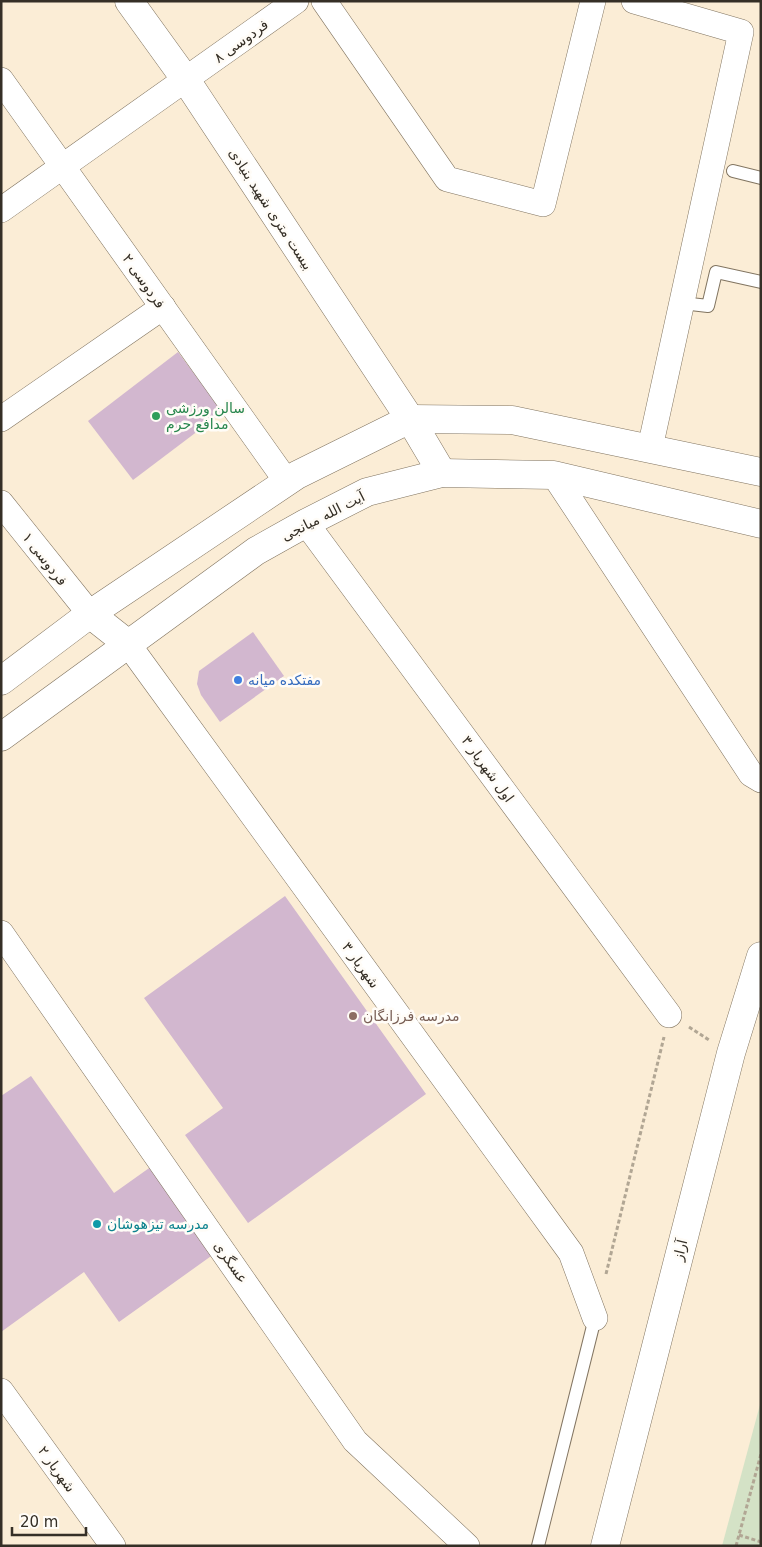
<svg xmlns="http://www.w3.org/2000/svg" width="762" height="1547" viewBox="0 0 762 1547" font-family="'DejaVu Sans','Noto Naskh Arabic',sans-serif">
	<style>
		.green { fill: #d4e2c6 }
		.building { fill: #d2b7cf }
		.lines { fill: none; stroke-linecap: round; stroke-linejoin: round }
		.service-casing { stroke: #817460; stroke-width: 14 }
		.minor-casing { stroke: #817460; stroke-width: 26 }
		.tertiary-casing { stroke: #817460; stroke-width: 29 }
		.secondary-casing { stroke: #817460; stroke-width: 29 }
		.path { stroke: #b1a694; stroke-width: 3; stroke-dasharray: 4 2.5; stroke-linecap: butt }
		.service { stroke: #fff; stroke-width: 12 }
		.minor { stroke: #fff; stroke-width: 25 }
		.tertiary { stroke: #fff; stroke-width: 28 }
		.secondary { stroke: #fff; stroke-width: 28 }
		.leisure-dot { fill: #2e9e5b; stroke: #fffcf7; stroke-width: 2 }
		.shop-dot { fill: #3f7fe0; stroke: #fffcf7; stroke-width: 2 }
		.education-dot { fill: #8d6e63; stroke: #fffcf7; stroke-width: 2 }
		.culture-dot { fill: #0f9aa8; stroke: #fffcf7; stroke-width: 2 }
		.labels { text-anchor: middle; stroke-width: 5; stroke-linejoin: round; paint-order: stroke }
		.street-label { font-size: 14px; fill: #352f26; stroke: #fffcf7 }
		.leisure-label { font-size: 14px; fill: #27864d; stroke: #fffcf7; text-anchor: start }
		.shop-label { font-size: 14px; fill: #366cbe; stroke: #fffcf7; text-anchor: start }
		.education-label { font-size: 14px; fill: #785e54; stroke: #fffcf7; text-anchor: start }
		.culture-label { font-size: 14px; fill: #0d838f; stroke: #fffcf7; text-anchor: start }
	</style>
	<rect width="100%" height="100%" fill="#fbedd6"/>
	<path class="green" d="M761,1401v145h-39z"/>
	<g class="building">
		<path d="M178,352l45,60 -90,68 -45,-59z"/>
		<path d="M253,632l31,44 -64,46 -19,-27 -4,-11 2,-13z"/>
		<path d="M285,896l141,198 -178,129 -63,-88 38,-27 -79,-110z"/>
		<path d="M31,1076l83,117 38,-27 62,88 -95,68 -35,-50 -83,60v-236z"/>
	</g>
	<g class="lines">
		<g class="service-casing">
			<g id="service">
				<path d="M733,171l28,7"/>
				<path d="M682,303l26,3 8,-34 45,10"/>
				<path d="M538,1546l57,-228"/>
			</g>
		</g>
		<g class="minor-casing">
			<g id="minor">
				<path d="M324,1l123,178 96,25 50,-203"/>
				<path d="M634,1l107,31 -91,416"/>
				<path d="M1,80l286,402"/>
				<path d="M1,210l295,-209"/>
				<path d="M1,419l162,-112"/>
				<path d="M554,475l197,299 10,6"/>
				<path d="M1,503l89,111"/>
				<path d="M306,523l363,492"/>
				<path d="M128,644l443,609 24,65"/>
				<path d="M1,933l354,508 112,105"/>
				<path d="M1,1391l112,155"/>
			</g>
		</g>
		<g class="tertiary-casing">
			<g id="tertiary">
				<path d="M129,1l57,79 224,339 32,54"/>
				<path d="M605,1546l126,-493 30,-97"/>
			</g>
		</g>
		<g class="secondary-casing">
			<g id="secondary">
				<path d="M90,614l38,30"/>
				<path d="M1,681l89,-67 207,-139 113,-56 102,1 249,52"/>
				<path d="M1,737l255,-186 50,-28 61,-31 75,-19 112,2 207,49"/>
			</g>
		</g>
		<g class="path">
			<path d="M689,1027l20,13"/>
			<path d="M606,1274l58,-237"/>
			<path d="M739,1535l22,7"/>
			<path d="M736,1546l25,-92"/>
		</g>
		<use href="#service" class="service"/>
		<use href="#minor" class="minor"/>
		<use href="#tertiary" class="tertiary"/>
		<use href="#secondary" class="secondary"/>
	</g>
	<circle class="leisure-dot" cx="156" cy="416" r="5"/>
	<circle class="shop-dot" cx="238" cy="680" r="5"/>
	<circle class="education-dot" cx="353" cy="1016" r="5"/>
	<circle class="culture-dot" cx="97" cy="1224" r="5"/>
	<g class="labels">
		<g class="street-label">
			<text transform="translate(241 41) rotate(-36)" y="5">فردوسی ۸</text>
			<text transform="translate(271 209) rotate(57)" y="5">بیست متری شهید بنیادی</text>
			<text transform="translate(144 281) rotate(55)" y="5">فردوسی ۲</text>
			<text transform="translate(323 516) rotate(-27)" y="5">آیت الله میانجی</text>
			<text transform="translate(45 559) rotate(52)" y="5">فردوسی ۱</text>
			<text transform="translate(488 769) rotate(54)" y="5">اول شهریار ۳</text>
			<text transform="translate(361 965) rotate(54)" y="5">شهریار ۳</text>
			<text transform="translate(680 1250) rotate(-76)" y="5">آراز</text>
			<text transform="translate(231 1262) rotate(55)" y="5">عسگری</text>
			<text transform="translate(57 1469) rotate(54)" y="5">شهریار ۲</text>
		</g>
		<g class="leisure-label">
			<text x="166" y="413">سالن ورزشی<tspan x="166" dy="16">مدافع حرم</tspan></text>
		</g>
		<g class="shop-label">
			<text x="248" y="685">مفتکده میانه</text>
		</g>
		<g class="education-label">
			<text x="363" y="1021">مدرسه فرزانگان</text>
		</g>
		<g class="culture-label">
			<text x="107" y="1229">مدرسه تیزهوشان</text>
		</g>
	</g>
	<rect width="762" height="1547" fill="none" stroke="#352f26" stroke-width="5"/>
	<path d="M12 1527v8h74v-8" fill="none" stroke="#352f26" stroke-width="2.5"/>
	<text x="20" y="1527" font-size="15" fill="#352f26" stroke="#fffcf7" stroke-width="4" paint-order="stroke">20 m</text>
</svg>
